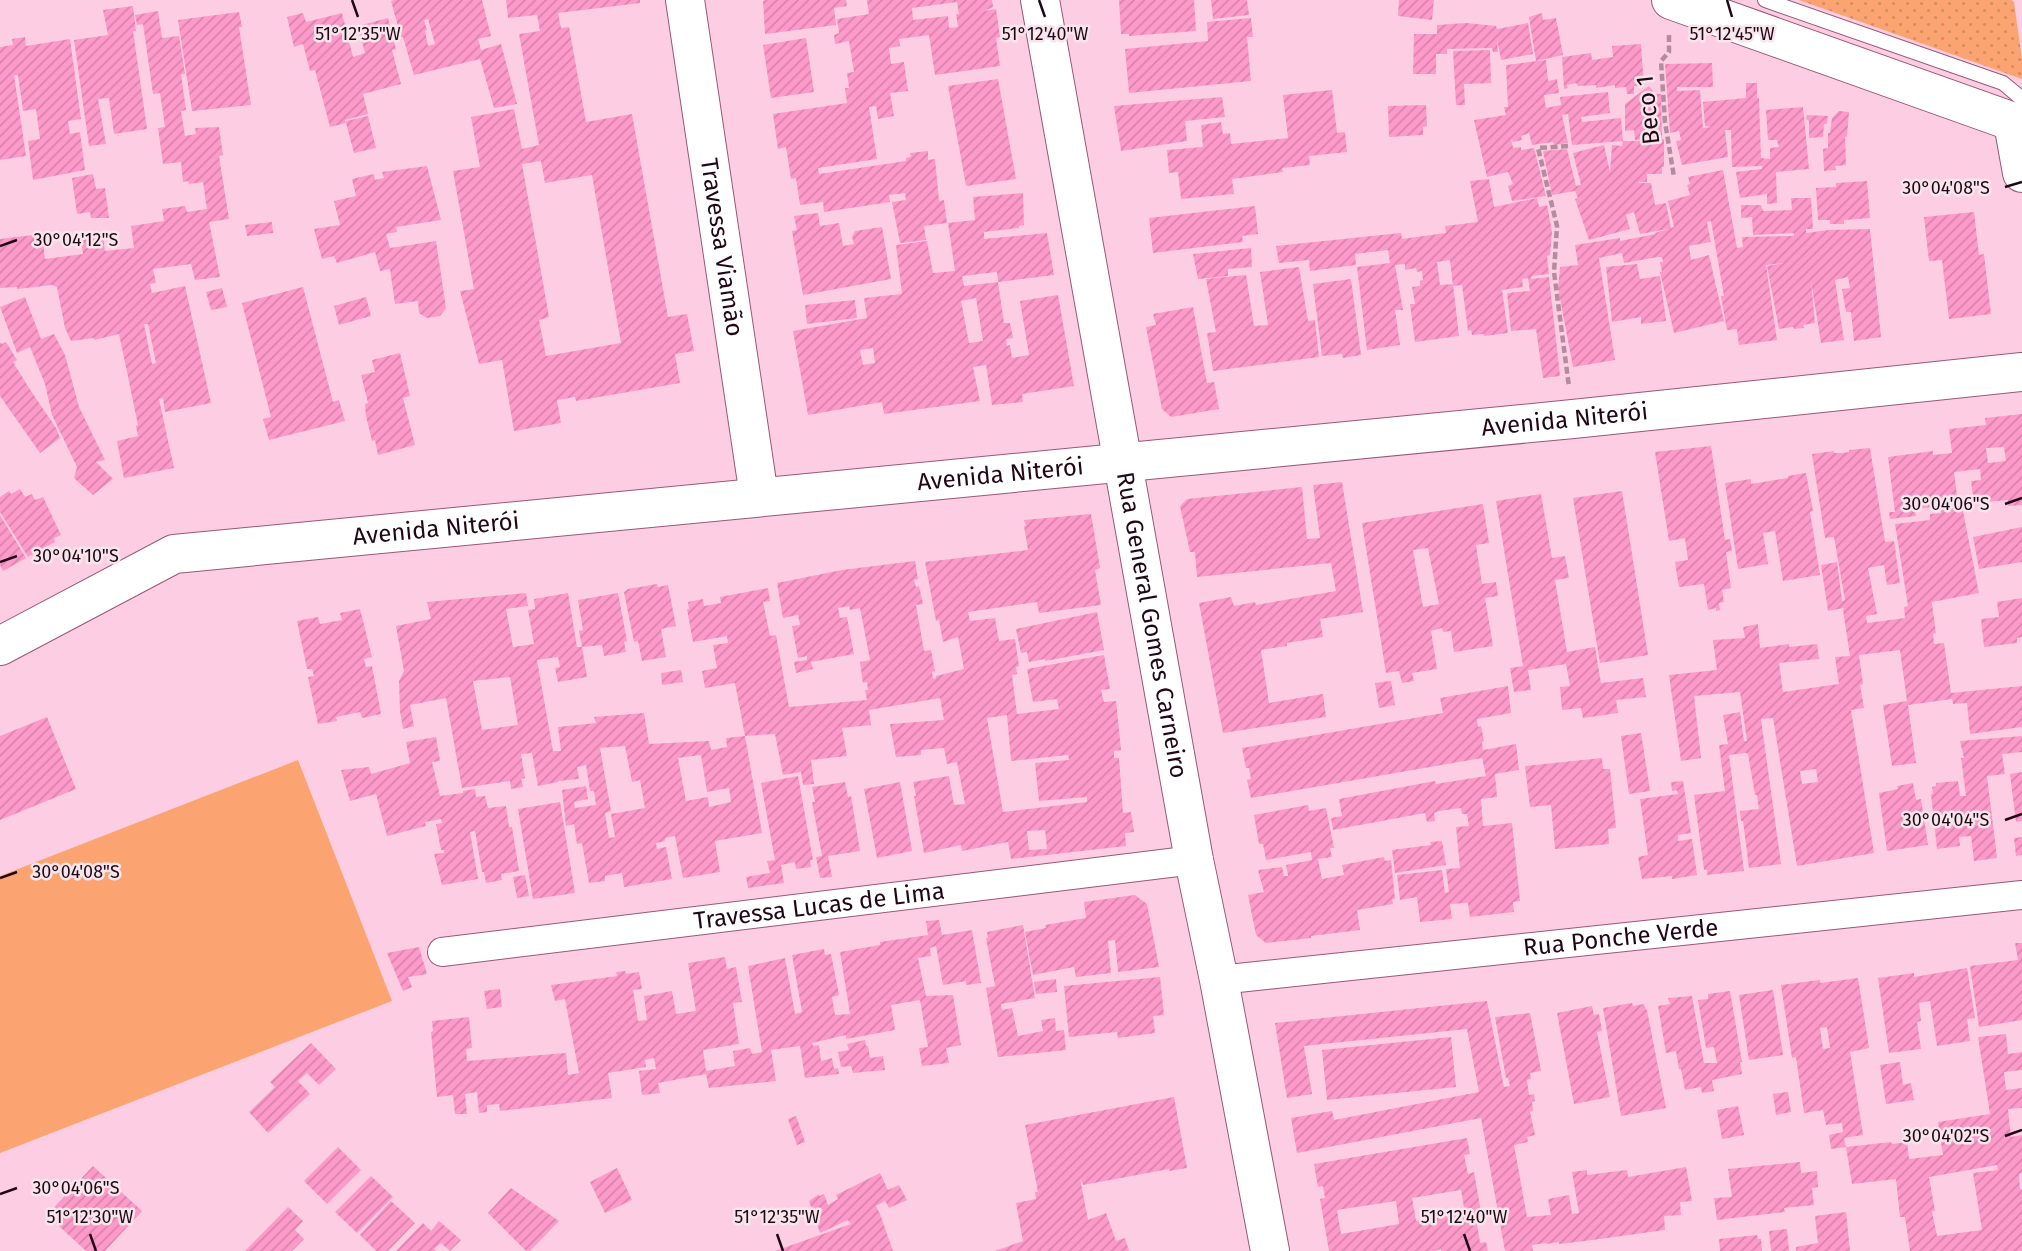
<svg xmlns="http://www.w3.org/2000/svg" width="2022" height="1251" viewBox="0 0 2022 1251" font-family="'Fira Sans',sans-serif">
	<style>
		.grass { fill: url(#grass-dots) }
		.pitch { fill: #fba472 }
		.building { fill: url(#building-hatch); fill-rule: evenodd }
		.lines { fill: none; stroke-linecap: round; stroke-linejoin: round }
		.lane-casing { stroke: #9a5677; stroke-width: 16 }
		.street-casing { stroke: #9a5677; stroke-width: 30 }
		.secondary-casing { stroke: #9a5677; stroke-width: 40 }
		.path { stroke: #b48c9f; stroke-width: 4.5; stroke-dasharray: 7 3.5; stroke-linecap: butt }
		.lane { stroke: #fff; stroke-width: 14 }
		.street { stroke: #fff; stroke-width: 28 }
		.secondary { stroke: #fff; stroke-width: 38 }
		.ticks { fill: none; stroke: #210715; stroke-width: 2.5 }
		.labels { text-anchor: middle; stroke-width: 5; stroke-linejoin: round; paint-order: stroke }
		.street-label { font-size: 24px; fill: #210715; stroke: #f6e6ec }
		.ticks-label { font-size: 18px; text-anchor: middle; fill: #210715; stroke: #f6e6ec; stroke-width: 5; stroke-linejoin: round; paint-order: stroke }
	</style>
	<defs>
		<pattern id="grass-dots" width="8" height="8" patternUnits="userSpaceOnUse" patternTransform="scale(1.75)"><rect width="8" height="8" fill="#fba472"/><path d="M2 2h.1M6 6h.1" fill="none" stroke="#d78c62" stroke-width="1.8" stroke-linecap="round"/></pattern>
		<pattern id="building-hatch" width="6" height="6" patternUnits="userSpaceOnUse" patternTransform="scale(1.75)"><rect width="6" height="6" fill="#fd9ac9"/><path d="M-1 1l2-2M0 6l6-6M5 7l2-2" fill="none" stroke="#d983ac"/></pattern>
	</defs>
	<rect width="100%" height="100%" fill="#fdcee3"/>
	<path class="grass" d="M1799,0h213l2,2 8,57v20z"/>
	<path class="pitch" d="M298,760l94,241 -392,152v-277z"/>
	<g class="building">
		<path d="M394,0h88l9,36 -13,3 3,11 20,-6 16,60 -23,4 -14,-49 -66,16 -11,-38h-2l-10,-36zM428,19l7,25 -7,2 -3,-15 2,-1 -3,-10z"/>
		<path d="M506,0h134v3l-82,10 3,15 8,-1 17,95 46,-8 36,203 19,-3 7,37 -19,3 5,29 -104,18 -1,-4 -18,3 4,23 -47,8 -12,-71 -23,4 -19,-73 14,-2 -21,-118 27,-4 -9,-50 43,-8 8,40 17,-4 -20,-111 21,-3 -3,-16 -29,3zM541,161l4,22 47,-8 29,168 -75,13 -7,-36 10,-3 -27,-153z"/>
		<path d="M766,0h80l1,6 -13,2 2,17 -71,9 -2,-33z"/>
		<path d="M867,0h125l1,7 -9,4 12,-2 4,28 -4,1 4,28 -65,9 -6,-40 -30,4 1,7 -11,2 2,16 13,-2 4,29 -18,2 4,23 -16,3 -2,-13 -7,1 8,52 -59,9 1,6 87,-13v-3l5,-1 -1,-4 18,-2v9l7,-1 4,42 5,-1 3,23 -23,3 2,14 -26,3 -8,-41 14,-2 -1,-7 -16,2 1,7 -66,10 -1,-10 -23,3 -4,-27 -5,1 -5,-32 -8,2 -5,-35 74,-11 -2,-15h4l-2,-15 7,-1 -5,-31 -14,3 -1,-9 5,-2 -2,-14 32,-5zM957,2l2,12h-3l2,13 -9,1 -1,-12 -35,4 -1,-12z"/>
		<path d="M1119,0h75l2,31 -67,5v-2h-8z"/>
		<path d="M1211,0h36l2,15 -36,4z"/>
		<path d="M1399,0h35l-2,20 -34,-4z"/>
		<path d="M133,6l3,25h-3l14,98 -33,5 -5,-36 -11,1 8,45 -17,2 -15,-106 34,-5 -5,-25z"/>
		<path d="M158,11l4,27 17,-2 6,38h-4l5,36 -5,1 4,25 11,-2 -1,-6 24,-1 4,28 -4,1 10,63 -20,3 11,55 -25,3 -4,-16 -38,5 3,14 -6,1 2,9 33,-7 26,117 -46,9 -2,-14 -4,1 15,69 -50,10 -7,-37 21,-5 -2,-10 2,-1 -19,-91 -25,6v-2l-23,3 -6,-13 -8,-41 -5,-2 -35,4v-2l-17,1v-49l42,-5 3,25 38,-5 -3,-20 22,-3 3,20 29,-3 -3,-22 33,-5 -2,-12 23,-3 2,6 20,-3 -4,-27 -14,2 -1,-3 -5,1 -2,-20 -18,2 -5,-36 7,-1 -5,-34 -7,1 -10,-70 -6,1 -2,-10zM144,324h4l8,39 -4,1z"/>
		<path d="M239,12l3,15h-3l12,78 -59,6 -14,-91z"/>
		<path d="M303,13l3,9 36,-9 11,44 12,-4 -7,-27 30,-8 8,31 -4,1 9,34 -38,10 5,20 -23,6 1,3v-2l22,-5 8,32 -22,5 -8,-30 -16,4 -15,-57 -5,1 -7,-27 -9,3 -7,-30z"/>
		<path d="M1542,13l1,7 13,-2 7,37 -27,6 -7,-44z"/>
		<path d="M1251,18l2,19h-6l4,44 -122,12 -4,-44 83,-8 -1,-19z"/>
		<path d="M1466,23l30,3 1,3 31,-6 5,31 -32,6 -4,-22 1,14h-5l-1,-4 -45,1v5h-11v20h-23l1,-40h23v-9z"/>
		<path d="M25,37l1,9 44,-7 11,80 -13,2 2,13 10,-2 5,38 -52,10 -5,-39 12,-2 -4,-30 -13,2 -5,-36h-4l12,81 -26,4v-113l13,-2 -1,-6z"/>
		<path d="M806,38l8,54 -43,6 -8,-53z"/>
		<path d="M1641,44l3,41 -10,1v8h-7l-1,-7 -11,1v-3l-19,3v-3l-18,1 -2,-3 -9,2 1,3 -4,1 -2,-32 29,-4 1,7 21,-3 -1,-11z"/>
		<path d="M1490,50l1,33 -27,1 1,21h-9l-3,-54z"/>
		<path d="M1546,60l2,21 9,-2 2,14 -15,2 2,13 15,-3 -1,-8 48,-5 2,21 -29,4 1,5 39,-4 2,23 -51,4 -4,-31 -6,1 6,28 -14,2 -1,-3 -21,3 -3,-12 -8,3 1,4 -9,2 -2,-3 2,9 8,-1v3l13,-2 12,48 -34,5 -4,-15 5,-2 -5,-12 -21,5 -13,-57 32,-5 -2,-8h4l-2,-42z"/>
		<path d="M1712,63l1,24h-36v4l23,-1 3,38 9,-1 -7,-1 -2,-24 43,-4v-15h11v15h2l2,60 9,1v-11l9,-1 -2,-7h-9l-2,-30 37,-3 6,62 -33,3 1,31 -10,1v-10l-27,4 -4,-26 26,-3v-3l-30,1 -1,-37h-6l3,27 -46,8 -6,-24 5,-1 -2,-9 -9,2 -5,-69z"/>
		<path d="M998,79l18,100 -50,7 -18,-100z"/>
		<path d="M1649,86l6,8h6l1,45h2v28h-2v7h-15v8h-8v1h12l4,22 11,-2 5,25 3,-1 -6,-26 22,-6 -3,-10 3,-1 -2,-7 35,-7 14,78 6,-1 -1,-10 52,-1v-3l-41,2 -1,-18 -11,1v-13h20l2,6 29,-1 -1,-12h20l2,31h-7v4l23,-3 41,-1 11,108 -27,4 -3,-29h-5l-4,-23 8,-1 -2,-11 -13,3 9,60 -23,3 -10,-62 4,42 -12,2 1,3 -10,1 -1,-2 -14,2 -12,-63 18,-3 -19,2 11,75 -38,5 -2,-16 -10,1 -6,-34h3l-13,-75 -4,1 4,20 -22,4 2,14 18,-5 15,66 -50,12 -14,-61h2l-2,-10h3l-1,-5h-4l-34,6 -2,-10 -23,5 16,102 -42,7 -15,-79 2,-21 18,-2 -3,-20 45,-7v3l36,-7 -1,-1 13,-4 -28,5 -6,-22 -8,3 4,14 -41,11 -14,-41 3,-1 -3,-7 -23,4 -9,-44 24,-2 9,37 5,-1 -8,-32 31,-8 6,27 2,-27 10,1 1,-5h30l-1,-2 -17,1 -1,-10 -9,1v-27z"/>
		<path d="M1332,90l5,43 8,-1 2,20 -38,4 1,9 -28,3 1,4 -51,7 2,15 -53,5 -3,-27 -9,1 -2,-23 36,-3 -2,-22 20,-3 2,12 7,-1 1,11 57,-6 -5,-43z"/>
		<path d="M1222,97l3,20 -40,4 2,20 -66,10 -7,-45z"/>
		<path d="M1426,105l1,21 -4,1v8l-34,2 -1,-31z"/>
		<path d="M1839,111l10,1 -2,25 -2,-1 1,29 -11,1 1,4 -12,1 -1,-22 5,-1v-15h2l2,-15z"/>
		<path d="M1807,115l21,1 -1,8h-3l-1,13 -14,1v-17l-3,-2z"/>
		<path d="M427,166l14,54 -45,7 1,5 -11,2 4,14 46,-7 10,67 -6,8 -13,2 -8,-5 -1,-12 -23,3 -5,-35 -10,2 -5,-19 -38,11 -3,-7 -12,3 -8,-30 26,-4 -6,-24 22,-5 -4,-17 22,-5 1,6 9,-2 -2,-6z"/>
		<path d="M93,174l3,15 9,-1 4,30h-18l-1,-6 -13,2 -5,-36z"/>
		<path d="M1489,179l5,28 43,-9 2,9 8,-2 5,27 -2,23 -3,1 2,18 -17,2 -1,3 18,-2 11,99 -17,2 -7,-49 -25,2 -4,-38 23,-2 -2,-13 -6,1 1,8 -21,3 6,43 -24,3v-2l-12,1 -1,-5 -3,1 -6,-46 -9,1 -3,-26 -13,2 3,23 13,-1 6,52 -44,6 -5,-38h5l-3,-17 8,-1v-5l3,-1 -1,-9 -5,1 -1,-4 -11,2v-6l-10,1 8,45h-8l5,35 -33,5 -10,-83 33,-4 -2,-13 -33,4 1,11 -46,6 -1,-11 -30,3 -3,-17 125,-13 1,6 44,-6 -1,-7 33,-4 -8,-41z"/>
		<path d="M1867,181l3,37 -26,2v4h-14v-4h-12l-2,-32 20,-1v-4z"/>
		<path d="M1023,193l1,32 -5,1v2l-35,4v7l63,-6 7,42 -56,7 -1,-10 -35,4 2,10 34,-4 6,41h6l3,15 -7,1 1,7 3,-1 2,13 17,-3 -9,-54 38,-6 16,91 -52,8 1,8 -31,3 -6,-40 -13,2 7,34 -96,13 -2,-12 -74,13 -15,-84 74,-13 -3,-20 38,-4 -6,-49 31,-4 6,32 22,-2 -7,-48 27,-3 -2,-23zM976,298l7,43 -14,2 -8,-42zM873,348l2,15 -12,2 -3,-15z"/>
		<path d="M1255,206l3,28 -16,2 1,6 -90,11 -4,-35z"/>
		<path d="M1974,212l5,43 5,-1 7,60 -42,5 -7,-59 -13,1 -5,-44z"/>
		<path d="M818,213l2,13 19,-3 4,23 11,-2 -2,-7 3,-6 27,-4 9,52 -88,16 -11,-64 5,-1 -3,-14z"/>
		<path d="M272,222l1,11 -26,3 -2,-11z"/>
		<path d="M1251,248l1,19 -24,2v7l-30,3 -5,-25z"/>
		<path d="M1637,264l3,15 20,-3 6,45 -25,3v-7l-29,5 -6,-55z"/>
		<path d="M1299,267l9,54 7,-1 4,37 -106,14 -6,-38 9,-1 -10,-53 40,-4 8,51 14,-1 -8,-53z"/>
		<path d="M1351,279l10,76 -18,3 -1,-4 -20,2 -9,-72z"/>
		<path d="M303,287l30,115 6,-2 6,21 -76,19 -6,-21 8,-2 -29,-114z"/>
		<path d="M222,288l5,19 -16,3 -5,-18z"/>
		<path d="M25,297l16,42 13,-5 11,21 14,52 26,53 -9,2 17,17 -20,16 -19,-17 3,-11 -25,-52 -7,-31 -15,-37 -13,6 -17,-46z"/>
		<path d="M366,297l5,19 -32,9 -5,-19z"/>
		<path d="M855,300l2,18 -50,6 -2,-19z"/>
		<path d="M1193,307l14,76 7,-1 5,27 -48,8 -9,-8 -16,-82 10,-2 -3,-11z"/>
		<path d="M0,342l2,2 4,-2 11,18 -4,2 16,26 27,40 4,10 -20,15 -40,-57z"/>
		<path d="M400,353l10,43 -7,2 12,47 -37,10 -3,-15 -3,1 -6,-25 -1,-12 3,-1 -7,-28 14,-3 -3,-12z"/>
		<path d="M2022,414v91l-14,1v-6l-34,3 -3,-22 10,-1 -1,-11 -26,3 5,39h4l16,82 -47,9v2l4,29 -3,1 1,10 10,-1 7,50 71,-7v41l-52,7 -3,-31 -14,1 -1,-5 -44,6 8,58 -24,3 -9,-61 24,-4 -7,-51 -41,5 4,29 -3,1 4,23 -13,2 23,143 -77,13 -24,-148 -12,1 20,145 -32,4 -6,-47h-2l-1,-10 19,-2 -2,-14h-2l-7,-41 -2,-1 -17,2 15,116 -37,4v-5h-3l-10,-75 31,-4 -6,-46 9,-1 -5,-29 17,-3 4,29h3l-7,-49 -46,4 7,62 -20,3 -12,-86 48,-5 -4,-30 32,-2 -2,-11 15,-3 2,24 29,-4v3l28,-3 2,15 -40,4 4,29 56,-8 -4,-27 15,-1 -7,-46 1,-2 -16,3 -7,-46 16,-3 5,39 3,-1 -11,-63 -9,1 -13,-84 22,-3v2h8l7,-1v-2l21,-2 15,94 9,-1 6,42 -13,2 -3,-20 -16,3 9,46 -11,2 1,7 38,-5 -1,-11 4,-1 -13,-82 35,-4v-6l11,-1v-7l-26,3 1,7 -26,3 -1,-7h6l-7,-55 45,-6v4l19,-2 -3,-24 37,-4 -1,-7zM2004,447l2,14 -18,2 -2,-15zM1816,769l2,13 -16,2 -2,-13z"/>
		<path d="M1711,446l14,94 5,-1 2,12 -6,1 5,36 -9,2 2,12 -5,1 1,7 -4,1v-3l-8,2 -4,-26 -25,3 -4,-25 13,-2 -3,-22 -16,3 -14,-89z"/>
		<path d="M1806,473l7,38 -3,1 10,63 -37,6 -8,-50 -12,2 5,31 -30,5 -13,-86 26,-4v5l37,-6v-2z"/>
		<path d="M1342,482l21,130 -43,7 3,18 -36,6v3l-26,4 8,53 54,-9 3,23 -103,16 -24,-130 32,-6 3,9 21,-4 1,3 80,-14 -5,-28 -134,14 -2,-25h-5l-10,-46 7,-7 115,-12 5,52 13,-1 -7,-53z"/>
		<path d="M20,489l5,8 7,-3 3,6 8,-3 18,38 -7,3 1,4 -27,15 -28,-45v-15l9,-6 2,3z"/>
		<path d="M1622,491l26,164 -48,8 -27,-165z"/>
		<path d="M1541,494l11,64 13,-2 4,22 -14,2 12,72 28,-5 6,36 42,-5 3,19 -30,3 2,13 -35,5 -2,-10 -19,2 -2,-23 10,-1 -4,-22 -38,6 3,20 -17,2 -4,-24 13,-2 -27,-165z"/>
		<path d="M1483,504l6,39 -13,2 6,39 14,-2 2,14 -13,2 8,48 -39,6 -3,-21 -8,1 -1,-4 -11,3 6,38 -25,4 2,8 -12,2 -3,-12 -13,2 -24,-150zM1428,548l11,56 -16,3 -10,-57z"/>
		<path d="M1091,514l9,54 -5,2 6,35 -62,8 -2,-11 -69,10 2,9 25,-3 4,23 16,-2 4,27 -3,1 1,7 -5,1 5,39 42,-5 -2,-10 -24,3 -6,-33 77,-14 6,34 -9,1 3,12 12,-1 5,49 -7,1v7h5l4,55 8,-1 3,20 -9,1 1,13 -115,13 -3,-17 -46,9 -1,-6 -37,8 -10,-57h2l-3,-14 36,-6 5,29 11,-1 -8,-42 -10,2 -3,-16 -23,2v5l-25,2 -6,-33 54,-4 -4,-22 -71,12 2,15 -29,3 5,28 -36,4 3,24 -11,1 -2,-13 -18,3 -8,-41 -30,2 -10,-53 -30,5 -3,-17 15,-3 -4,-23 15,-2 -1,-7 -34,6 -6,-33h2l-1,-7 15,-3 1,7 17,-3 -1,-6 48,-9 2,13 -7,1 7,34 6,-1 13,72 78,-7 -2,-10h3l-1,-8 -4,1 -3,-21 10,-2 -10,-52 -10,2 -1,-4 -11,2 2,10 7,-1 7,37 -43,8 2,7 -17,4 -2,-11 13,-2v-4l-9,2 -6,-32 8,-1 -2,-10 -15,3 -6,-35 65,-13 73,-9 3,18 -4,1 2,7 3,-1 4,18 -7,1 8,46 7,-1 4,21 -3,1 1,7 3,-1v-2l28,-7 -6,-32 -15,5 -4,-22 -3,1 -11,-59 103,-12 -4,-24h2l-2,-6zM1007,715l4,46 57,-6 1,5 -34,3 4,38 48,-4v5l-84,10 -16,-94zM1045,830l2,19 -18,1 -2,-19z"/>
		<path d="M0,515l26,43 -23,13 -3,-6z"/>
		<path d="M2022,527v35l-43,7 -6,-32z"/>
		<path d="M657,584l1,3 10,-2 8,41 -15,3 5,28 -24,4 -4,-20 -4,1 -10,-50 4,-3z"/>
		<path d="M526,593l2,13 -22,3 7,38 21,-3 -6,-34 7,-1 -1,-10 34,-6 9,54h5l-3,-16 4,-1 -5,-30 40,-7 9,48 -3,1 2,10 -22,4 -2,-11 -20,2 5,30 -29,5 -3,-14 5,-1 -2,-10 -21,3 16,91h8l-3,-24 38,-4 -2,-6 50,-4 5,31 60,-3 2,9 16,-3 -1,-9 19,-2 17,97 -47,8 5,31 -37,6 -8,-42 -10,2v3l-9,2 1,6 9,-2 6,32 -48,8 -2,-14 -17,3v5l-16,2 -7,-40 -5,1 -3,-20 -8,2 -4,-36 24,-4 2,13 -14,3 1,6 21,-3 -2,-14h-4l-4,-26 -9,2 2,12 -21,2v1l-20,4 -6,-33 -11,1 4,24 -4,1 2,8 -12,2 -1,-8 -48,7 -16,-90 -36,7 4,21 -11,3 -3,-18 -1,-30 5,-10 -8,-45 35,-7 -4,-17zM510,677l8,48 -36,5 -9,-49zM625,746l7,36 8,-2 5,28 -34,6 4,23 -6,1 -4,-25 6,-2 -11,-63zM701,755l6,37 22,-4 2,14 -22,5 -1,-10 -22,4 -8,-43z"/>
		<path d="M2022,598v39l-5,1v5l-33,4 -3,-28 18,-2 -2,-15z"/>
		<path d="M360,609l12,48 -8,2 2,8 6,-1 9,48 -19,4 -2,-6 -24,5 1,4 -19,3 -10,-47 6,-1 -2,-7h-5l-10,-48 21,-4 2,7 22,-4 -2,-7z"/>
		<path d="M1097,612l7,38 -59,11v-2l-16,3 -2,-10 -6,1 -5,-24z"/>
		<path d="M681,670l2,12 -21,3 -1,-12z"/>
		<path d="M1391,681l4,24 -16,3 -4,-25z"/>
		<path d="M1508,686l3,27 -34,6 1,8 3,-1 3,15 -2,1 1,8 33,-6 3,26 -24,4 2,23 -16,2 2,27 29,-3 8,78 -7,1 1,10 -44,5 -2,-14 -18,1 2,15 -32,3 -3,-25 -17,3 -3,-25 45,-5 3,23 4,-1 -3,-23 14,-1 -4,-41 13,-1 -2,-12h-5l-1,-6 -22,3 -5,2 1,8 -8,1 -2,-9 -92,17 -2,-12 11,-2 -3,-17 96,-18 1,3 50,-8 -4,-18 -231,40 -4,-18 4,-1 -2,-11h-3l-4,-20 201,-35 -3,-15z"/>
		<path d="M47,717l29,72 -76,31v-84z"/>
		<path d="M1641,733l9,58 -21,3 -8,-58z"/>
		<path d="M2022,736v16l-20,2 3,20 -18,2 10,82 -23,3 -3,-25 -12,1 1,9 -23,3 -6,-55h2l-1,-7 4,-1v-3l22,-2 2,15h6l-5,-38h3l-4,-17z"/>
		<path d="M436,737l4,24 -8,1 8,34 23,-3v-2l12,-2 1,8 9,-1 3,12 18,-2 3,21h3l7,44 -18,3 1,6 -16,3 -2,-11h-2l-7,-41 -5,1 8,47 -36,6 -8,-31 10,-1v-3h-3l-5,-26 6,-1 -1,-4 -16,3 1,4 -39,10 -11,-42 -26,7 -9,-31 28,-3 2,7 39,-11 -4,-21z"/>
		<path d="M1602,758l1,11h7l6,59 -8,1 1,15 -54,5 -4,-44 -21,2 -5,-41z"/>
		<path d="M2022,772v49l-6,1 -6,-48z"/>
		<path d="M798,776l15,84h-3l1,7 -15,2 -1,-7 -14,3 3,18 -36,5 -2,-11 24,-4 -3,-12 8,-1 -14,-77z"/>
		<path d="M1683,781l8,52 -13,2v6l14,-2 5,36 -25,4v-3l-30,3 -4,-22 10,-2 -8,-56 38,-5 -1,-4 -5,1 -1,-9z"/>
		<path d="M845,782l3,15 3,-1 9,55 -32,5 4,21 -12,1 -4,-21 6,-1 -10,-54h3l-3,-15z"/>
		<path d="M900,782l12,69 -35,7 -13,-69z"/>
		<path d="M1913,783l3,17 5,-1 7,46 -41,6 -8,-58 19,-4 -1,-3z"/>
		<path d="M560,802l15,91 -42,6 -15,-90z"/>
		<path d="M1308,805l1,6 17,-3 8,40h-4l2,9 -14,2 4,20 22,-4 -2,-10 42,-8 1,4 6,-1 4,39h-3l1,5 -36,6 3,20 -49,6v2l-45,5 -10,-8 -8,-40 16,-3 -6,-22 24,-3 2,9h4l-2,-11 26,-5 -1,-8 -45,8 -3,-16h-4l-5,-29z"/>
		<path d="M2022,837v18l-6,1 -2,-18z"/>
		<path d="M1442,841l4,24 -51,8 -3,-23 39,-5 -1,-3z"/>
		<path d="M525,875l4,21 -12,2 -4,-21z"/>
		<path d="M1135,895l12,9 12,63 -41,5 -3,-32 -7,1 3,32 -35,4 -2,-10 -41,8 -8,-43 21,-4 -1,-3 41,-7 -2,-16z"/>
		<path d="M939,920l3,15 30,-5 9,53 -15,2v-4l-23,4 -7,-39 -6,2 1,8 -13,2 8,38 27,-1 8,50 -15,3 3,15 -27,3 -3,-18 9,-1 -8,-47 -29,5 4,25 -49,9v-4l-34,8 1,3 6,-1 2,16 11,-3 2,11 4,-1 1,6 -34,4 -5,-32 -29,4 5,31 -67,7 -3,-14 -48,9 2,10 -18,2 -3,-24 17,-2 -2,-11 -9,2 1,7 -38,6 4,25 -112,13 -1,-7 -12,1v7l-8,1 -2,-21 -12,2 2,20h-12l-2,-19 -16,2 -6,-65 2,-1 -1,-10 37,-4 3,31 -6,1 1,12 99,-8 2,22 11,-2 -14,-74 -10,2 -4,-16 66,-9 -1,-4 9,-1 1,3 13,-2 3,17 -9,1 5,31 9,-1 -3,-24 28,-5 4,23 20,-3 -8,-48 37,-6 2,12 9,-2 6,35 -9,1 6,41 -36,6 3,21 29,-5 -2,-15 17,-3 2,6 10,-2 -14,-86 37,-8 10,56 7,-2 -10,-57 32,-6 1,6 6,-1 8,41 -7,2 3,18 15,-1 -10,-62 40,-7v-3l48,-7 -2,-14z"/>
		<path d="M1023,925l12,73 -34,6 1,6 10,-2 6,28 25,-5 -2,-11 14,-2 1,13 8,-1 2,20 -68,7 -12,-69 9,-2 -9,-48h2l-1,-6z"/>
		<path d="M2015,943h7v77l-43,7 -9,-61 48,-6z"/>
		<path d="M419,947l8,27 -19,3 4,10 -9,4 -16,-38z"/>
		<path d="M1967,968l8,50 -8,1 3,22 -33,5 -7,-45 -11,2 2,18 -4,1 4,27 -32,4 -11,-75 36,-5v4z"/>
		<path d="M1160,977l4,38 -11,1 2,17 -37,5 -1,-6 -48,5 -5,-51z"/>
		<path d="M1858,978l11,70 -19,4 13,83 -19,3 2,9 -15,2 -2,-14 14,-3 -1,-9 -16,2 -3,-15 -19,3 -8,-56 -4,1 -11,-73 39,-5v3zM1827,1027l3,21 -7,1 -3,-21z"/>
		<path d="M1056,979l1,13 -21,2 -2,-12z"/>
		<path d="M500,989l2,18 -15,2 -3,-18z"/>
		<path d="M1773,990l10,65 -34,5 -10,-65z"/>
		<path d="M1730,991l12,71h-2l2,12 -30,6 2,11 -12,2 -1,-6 -16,3 -4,-21h-2l-3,-18 -10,2 -8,-47 12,-2 -2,-6 24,-2 12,67h13l-3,-16 -8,1 -8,-48 10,-1v-5z"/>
		<path d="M1487,1001l17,86 6,-1 -2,-8h-2l-11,-61 35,-4 11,58 -11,2 1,6 -4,1 2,15 5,-1 1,7 -3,1 1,9 -3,1 5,23 -8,2 1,5 -14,3 13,72 24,-2 -3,-16 21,-4 3,19 7,-1 -7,-41 15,-2v5l40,-5 1,7 58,-10 6,34 -12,1 1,13 -17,1 1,14 -80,11 -26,3v-2l-13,2v-1l-14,2 1,6h-28l-24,-133 -184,35 -6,-35 41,-7 2,9 145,-28 -12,-63 -163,17 8,48 -25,4 -12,-75z"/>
		<path d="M1632,1003l1,3 11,-2 2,6h1l19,98 -45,8 -18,-108z"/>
		<path d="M1592,1006l2,9 5,-1 3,17 -5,1 13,65 -36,7 -17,-91z"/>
		<path d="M2006,1034l2,20 14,-2v18l-18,2 2,18 16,-2v20l-14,1 3,28 11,-2v38l-3,1 1,15h2v62h-112l-5,-34h-5l-4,-38 -44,5 -6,-37 45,-5 1,2 15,-2 2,17 34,-4 -5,-33 52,-8 -12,-77zM1997,1165l1,5 -25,3 9,57 -45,6 -5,-25h3l-6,-34z"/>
		<path d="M1451,1037l5,50 -129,13 -5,-50z"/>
		<path d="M865,1040l1,6h2l2,12 13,-2 2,14 -32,3 -2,-7 -10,1 -3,-15 11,-2 -2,-6z"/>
		<path d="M311,1043l25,26 -17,16 -12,-12 -9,8 12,13 -42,39 -19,-21 26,-25 -5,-5z"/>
		<path d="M1900,1062l3,23 8,-2 3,17 -28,4 -6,-39z"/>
		<path d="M1788,1092l3,20 -15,3 -3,-21z"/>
		<path d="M1174,1097l13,71 -18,3v-2l-86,16 -3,-7 8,42 18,-7 10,28 9,-3 4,13h-134l28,-10 -7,-38 20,-4 -1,-7h3l-13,-67z"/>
		<path d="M1738,1106l6,29 -22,4 -5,-29z"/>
		<path d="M796,1116l9,26 -8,3 -9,-26z"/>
		<path d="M1467,1138l3,16 -6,1 4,19 6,-2 9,51 -6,1 3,19 6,-1 2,9h-47v-2l-6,2h-106l-9,-52 5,-1 -2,-12 -5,1 -4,-23zM1461,1190l4,23 -49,8 -4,-23zM1396,1201l3,23 -58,10 -4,-24z"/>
		<path d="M338,1147l23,23 -34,34 -23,-23z"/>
		<path d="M1800,1162l1,11 16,-2 1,16 -6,1 2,17 -30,3 1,4 -68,8 -3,-22 18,-1 -4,-28z"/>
		<path d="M93,1166l49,45 -37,40h-19l-39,-36z"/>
		<path d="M617,1168l15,32 -27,13 -15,-31z"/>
		<path d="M880,1173l8,17 11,-5 8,15 -18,8 -4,-7 -9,5 4,8 13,37h-118l76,-27 -3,-4 -28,13 -11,-32 10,-7v2l5,-2 4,11 10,-6 -2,-4z"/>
		<path d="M371,1176l22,21 -36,36 -22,-21z"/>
		<path d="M511,1188l48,33 -29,30h-4l-38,-38z"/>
		<path d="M391,1201l24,22 -27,28h-12l-16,-16z"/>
		<path d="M288,1207l15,14 -8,9 9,9 -12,12h-47z"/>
		<path d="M1846,1212l4,39h-54v-4l22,-4 -3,-27z"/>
		<path d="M439,1221l22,19 -11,11 -9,-8 -7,6 2,2h-40l27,-28 8,8z"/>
		<path d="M1787,1229l2,22h-18l-2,-20z"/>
		<path d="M1757,1235l1,4h3l1,12h-42l-1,-12z"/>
	</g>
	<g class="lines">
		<g class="lane-casing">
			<path id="lane" d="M1765,0l238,83 19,16"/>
		</g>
		<g class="street-casing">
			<g id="street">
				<path id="s1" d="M442,952l752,-92"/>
				<path id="s2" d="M1219,980l803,-85"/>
			</g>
		</g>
		<g class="secondary-casing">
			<g id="secondary">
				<path id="s3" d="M685,0l74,496"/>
				<path id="s4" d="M1040,0l154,860 25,120 51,271"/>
				<path d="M1671,0l351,125"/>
				<path d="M2013,123l9,50"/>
				<path id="s5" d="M0,646l174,-92 1399,-135 449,-47"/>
			</g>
		</g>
		<g class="path">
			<path d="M1669,35v17l-8,9 4,61 9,55"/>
			<path d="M1568,146l-30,2 19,78 -3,46 15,115"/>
		</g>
		<use href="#lane" class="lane"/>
		<use href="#street" class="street"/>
		<use href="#secondary" class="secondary"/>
	</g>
	<path class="ticks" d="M352,0l6,17M1039,0l6,17M1727,0l5,17M2005,187l17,-5M0,246l17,-6M2005,504l17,-6M0,562l17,-6M2005,820l17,-6M0,878l17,-6M2005,1136l17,-6M0,1194l17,-6M90,1234l6,17M777,1234l6,17M1464,1234l6,17"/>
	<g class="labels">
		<g class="street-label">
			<text transform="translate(1648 110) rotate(-96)" y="8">Beco 1</text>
			<text dy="8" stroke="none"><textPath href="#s3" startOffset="250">Travessa Viamão</textPath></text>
			<text dy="8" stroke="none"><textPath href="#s5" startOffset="1594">Avenida Niterói</textPath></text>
			<text dy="8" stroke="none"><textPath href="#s5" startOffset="1027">Avenida Niterói</textPath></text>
			<text dy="8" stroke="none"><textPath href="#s5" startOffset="460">Avenida Niterói</textPath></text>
			<text dy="8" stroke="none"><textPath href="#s4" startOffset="635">Rua General Gomes Carneiro</textPath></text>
			<text dy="8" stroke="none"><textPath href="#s1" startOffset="380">Travessa Lucas de Lima</textPath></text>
			<text dy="8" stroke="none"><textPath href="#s2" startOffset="404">Rua Ponche Verde</textPath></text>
		</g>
	</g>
	<g class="ticks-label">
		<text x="358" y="40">51°12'35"W</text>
		<text x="1045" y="40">51°12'40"W</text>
		<text x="1732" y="40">51°12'45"W</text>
		<text x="1946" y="194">30°04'08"S</text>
		<text x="76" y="246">30°04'12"S</text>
		<text x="1946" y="510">30°04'06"S</text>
		<text x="76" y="562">30°04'10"S</text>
		<text x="1946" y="826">30°04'04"S</text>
		<text x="76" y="878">30°04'08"S</text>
		<text x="1946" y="1142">30°04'02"S</text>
		<text x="76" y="1194">30°04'06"S</text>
		<text x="90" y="1223">51°12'30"W</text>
		<text x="777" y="1223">51°12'35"W</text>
		<text x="1464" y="1223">51°12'40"W</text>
	</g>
</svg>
